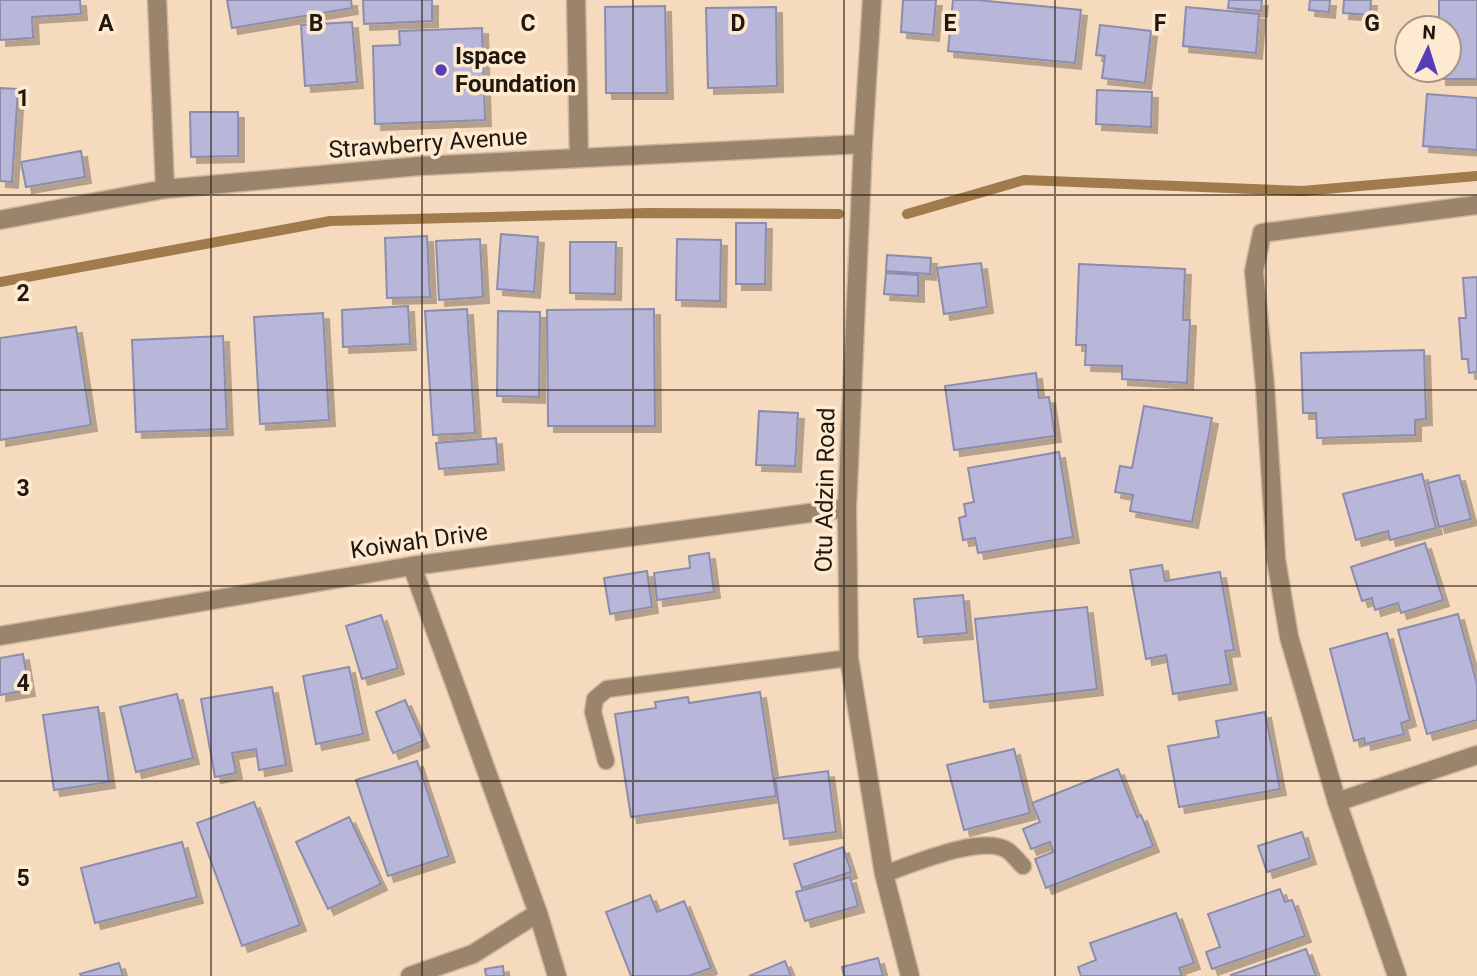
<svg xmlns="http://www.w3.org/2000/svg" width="1477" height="976" viewBox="0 0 1477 976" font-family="Roboto,sans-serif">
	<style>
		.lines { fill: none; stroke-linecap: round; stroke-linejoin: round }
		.stream { stroke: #a27b4d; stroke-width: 10 }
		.building { fill: #b8b7da; stroke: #8c8cad; stroke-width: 2; filter: url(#shadow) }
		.service-casing { stroke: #cfb79d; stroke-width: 19 }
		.minor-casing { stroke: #cfb79d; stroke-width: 21 }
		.service { stroke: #9a846b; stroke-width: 16 }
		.minor { stroke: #9a846b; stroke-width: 18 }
		.grid { fill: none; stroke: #21180d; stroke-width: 2; stroke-opacity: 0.55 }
		.poi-dot { fill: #543db5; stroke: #fee9d1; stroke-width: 2.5 }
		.labels { text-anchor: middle; stroke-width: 7; stroke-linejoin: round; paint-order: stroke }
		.poi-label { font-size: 24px; font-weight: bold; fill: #21180d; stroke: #fee9d1; text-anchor: start }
		.street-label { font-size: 24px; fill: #21180d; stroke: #fee9d1 }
		.grid-label { font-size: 23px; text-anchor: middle; font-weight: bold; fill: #21180d; stroke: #fee9d1; stroke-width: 7; stroke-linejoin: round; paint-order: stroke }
	</style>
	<defs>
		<filter id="shadow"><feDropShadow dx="6" dy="6" stdDeviation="0" flood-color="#0004"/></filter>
	</defs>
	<rect width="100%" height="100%" fill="#f5dabd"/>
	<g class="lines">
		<g class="stream">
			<path d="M907,214l117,-34 278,11 175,-15"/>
			<path d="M0,282l330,-61 317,-8 192,1"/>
		</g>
	</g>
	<g class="building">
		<path d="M0,0h80l1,14 -49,3 1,21 -33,2z"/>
		<path d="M227,0h124l1,8 -120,20z"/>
		<path d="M363,0h69v21l-68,3z"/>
		<path d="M903,0h33l-3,35 -32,-3z"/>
		<path d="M953,0h24l104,10 -6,53 -127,-12z"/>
		<path d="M1229,0h33l-1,11 -33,-3z"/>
		<path d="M1310,0h20l-1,12 -20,-2z"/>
		<path d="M1344,0h27l-1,15 -27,-2z"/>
		<path d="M1439,0h38v79h-37v-9h9v-42h-10z"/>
		<path d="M665,6l2,87h-61l-1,-86z"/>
		<path d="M776,7l1,79 -69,2 -2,-80z"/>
		<path d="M1186,7l73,7 -3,39 -73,-7z"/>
		<path d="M352,22l5,60 -52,4 -4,-61z"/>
		<path d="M1100,25l51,6 -6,52 -43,-5 3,-22 -9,-1z"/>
		<path d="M482,28l3,92 -110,4 -2,-78 27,-1 -1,-14z"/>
		<path d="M0,88l18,1 -6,93 -12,-1z"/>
		<path d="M1097,90l55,2 -1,35 -55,-3z"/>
		<path d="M1427,94l50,4v52l-54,-4z"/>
		<path d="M190,112h48v44l-47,1z"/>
		<path d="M81,151l4,26 -59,10 -5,-25z"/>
		<path d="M736,223h30l-1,61h-29z"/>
		<path d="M501,234l37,3 -4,55 -37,-3z"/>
		<path d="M427,236l3,61 -43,1 -2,-60z"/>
		<path d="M480,239l3,58 -44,3 -3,-59z"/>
		<path d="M677,239l44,1 -1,61 -44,-1z"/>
		<path d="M570,242h46l-1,52 -45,-1z"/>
		<path d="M887,255l44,3 -1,16 -44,-3z"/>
		<path d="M981,263l6,44 -43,7 -7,-46z"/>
		<path d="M1079,264l106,5 -2,51h7l-3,63 -65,-4v-13l-37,-1 1,-20h-10z"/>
		<path d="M886,273l32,2v21l-34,-2z"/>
		<path d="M1477,277v95l-8,1 -1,-14h-6l-3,-41h7l-3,-40z"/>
		<path d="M408,306l2,38 -67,3 -1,-37z"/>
		<path d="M467,309l8,124 -42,2 -8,-124z"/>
		<path d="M654,309l1,117h-107l-1,-116z"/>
		<path d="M498,311l42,1 -1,85 -42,-1z"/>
		<path d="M323,313l6,107 -69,4 -6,-107z"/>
		<path d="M76,327l15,98 -91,15v-102z"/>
		<path d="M223,336l4,93 -91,3 -4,-92z"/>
		<path d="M1424,350l2,69 -11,1v15l-98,3 -1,-25h-13l-2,-60z"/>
		<path d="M1036,373l3,25 10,-1 6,39 -101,14 -9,-64z"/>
		<path d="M1144,406l68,12 -20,104 -62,-11 3,-16 -18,-3 5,-26 12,2z"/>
		<path d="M759,411l39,2 -3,53 -39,-1z"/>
		<path d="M496,438l2,26 -59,5 -3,-26z"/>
		<path d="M1059,452l14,85 -95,16 -3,-15 -12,2 -4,-22 7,-2 -2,-12 10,-2 -6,-34z"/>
		<path d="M1422,474l14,54 -46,12 -2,-9 -32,9 -13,-46z"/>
		<path d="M1459,475l12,44 -32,8 -11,-44z"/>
		<path d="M1425,543l18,57 -42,13 -3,-10 -23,7 -3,-12 -10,3 -11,-34z"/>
		<path d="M709,553l5,39 -57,8 -3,-27 36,-5 -1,-12z"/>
		<path d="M1162,565l3,16 55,-9 14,78 -9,1 6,33 -58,10 -7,-39 -20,4 -16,-89z"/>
		<path d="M647,571l5,36 -42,7 -6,-36z"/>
		<path d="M963,595l4,38 -49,4 -4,-38z"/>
		<path d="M1087,607l10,82 -113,13 -9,-83z"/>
		<path d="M1458,614l19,70v36l-50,14 -29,-104z"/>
		<path d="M381,615l17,53 -36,11 -16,-53z"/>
		<path d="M1387,633l23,87 -9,3 3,11 -39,10 -1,-6 -10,3 -24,-92z"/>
		<path d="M23,654l6,36 -29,5v-37z"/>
		<path d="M349,667l14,67 -47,10 -13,-68z"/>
		<path d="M272,687l14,78 -27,5 -3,-21 -24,4 4,20 -21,4 -14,-78z"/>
		<path d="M760,692l16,104 -145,21 -16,-103 41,-6 -1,-6 33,-5 1,6z"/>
		<path d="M177,694l16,64 -57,14 -16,-65z"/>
		<path d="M405,700l18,41 -30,12 -17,-41z"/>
		<path d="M98,707l11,75 -55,8 -11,-75z"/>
		<path d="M1265,712l15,77 -101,18 -11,-61 51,-9 -3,-16z"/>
		<path d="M1014,749l16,64 -66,17 -17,-65z"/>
		<path d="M417,761l32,95 -61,20 -32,-96z"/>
		<path d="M1118,769l19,48 4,-2 12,31 -107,42 -11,-29 18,-7 -3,-10 -19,7 -8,-20 17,-7 -8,-19z"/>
		<path d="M828,771l8,61 -52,7 -9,-61z"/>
		<path d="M254,802l46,123 -58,21 -45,-123z"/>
		<path d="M349,817l32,67 -53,25 -32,-67z"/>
		<path d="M1302,832l8,26 -43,14 -9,-26z"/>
		<path d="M182,842l15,55 -102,26 -14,-55z"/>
		<path d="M843,847l8,25 -49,16 -8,-24z"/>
		<path d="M850,877l8,29 -53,15 -9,-29z"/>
		<path d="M1280,889l5,13 7,-2 13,36 -93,33 -6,-17 14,-5 -12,-33z"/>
		<path d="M650,895l7,17 27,-11 27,67 -22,8h-58l-25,-64z"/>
		<path d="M1176,913l18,50 -15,5 3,8h-101l-3,-9 18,-7 -6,-17z"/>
		<path d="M1306,949l10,27h-84l-1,-1z"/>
		<path d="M878,958l5,18h-39l-2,-9z"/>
		<path d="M785,961l6,15h-42z"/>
		<path d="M119,963l4,13h-42l-1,-2z"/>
		<path d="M503,966l1,10h-18l-1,-7z"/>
	</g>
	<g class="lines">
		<g class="service-casing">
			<g id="service">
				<path d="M606,761l-13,-49 2,-13 12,-10 242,-31"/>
				<path d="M884,874c27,-9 97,-40 123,-24 6,4 11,11 16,16"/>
			</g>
		</g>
		<g class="minor-casing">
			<g id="minor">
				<path d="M157,0l8,189"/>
				<path d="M576,0l3,157"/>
				<path d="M872,0l-9,144 -16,364 2,150 35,216 26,102"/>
				<path d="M0,220l165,-31 255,-23 443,-22"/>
				<path d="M412,566l126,347 19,63"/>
				<path d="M0,636l412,-70 435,-58"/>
				<path d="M1337,802l140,-47"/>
				<path d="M410,976l63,-22 65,-41"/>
				<path d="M1397,976l-60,-174 -48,-165 -13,-78 -11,-173 -11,-115 8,-38 215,-28"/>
			</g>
		</g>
		<use href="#service" class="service"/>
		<use href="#minor" class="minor"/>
	</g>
	<path class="grid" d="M211,0v976M422,0v976M633,0v976M844,0v976M1055,0v976M1266,0v976M0,195h1477M0,390h1477M0,586h1477M0,781h1477"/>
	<circle class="poi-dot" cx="441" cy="70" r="7"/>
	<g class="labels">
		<g class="poi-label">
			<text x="455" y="64">Ispace<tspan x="455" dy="28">Foundation</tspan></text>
		</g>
		<g class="street-label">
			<text transform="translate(428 143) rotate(-4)" y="8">Strawberry Avenue</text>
			<text transform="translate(825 490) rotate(-89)" y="8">Otu Adzin Road</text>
			<text transform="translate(419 541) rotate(-8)" y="8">Koiwah Drive</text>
		</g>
	</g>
	<g class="grid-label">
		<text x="106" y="31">A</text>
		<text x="316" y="31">B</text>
		<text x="528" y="31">C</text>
		<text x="738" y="31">D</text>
		<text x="950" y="31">E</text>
		<text x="1160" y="31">F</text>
		<text x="1372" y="31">G</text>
		<text x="23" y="106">1</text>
		<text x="23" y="301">2</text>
		<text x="23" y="496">3</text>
		<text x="23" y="691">4</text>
		<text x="23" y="886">5</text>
	</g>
	<g transform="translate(1428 49) rotate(4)"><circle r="33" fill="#fee9d1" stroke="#a69583" stroke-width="2"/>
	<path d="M0-5L12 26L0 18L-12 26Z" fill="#543db5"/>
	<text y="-10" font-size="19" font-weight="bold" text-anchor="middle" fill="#21180d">N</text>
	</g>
</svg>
